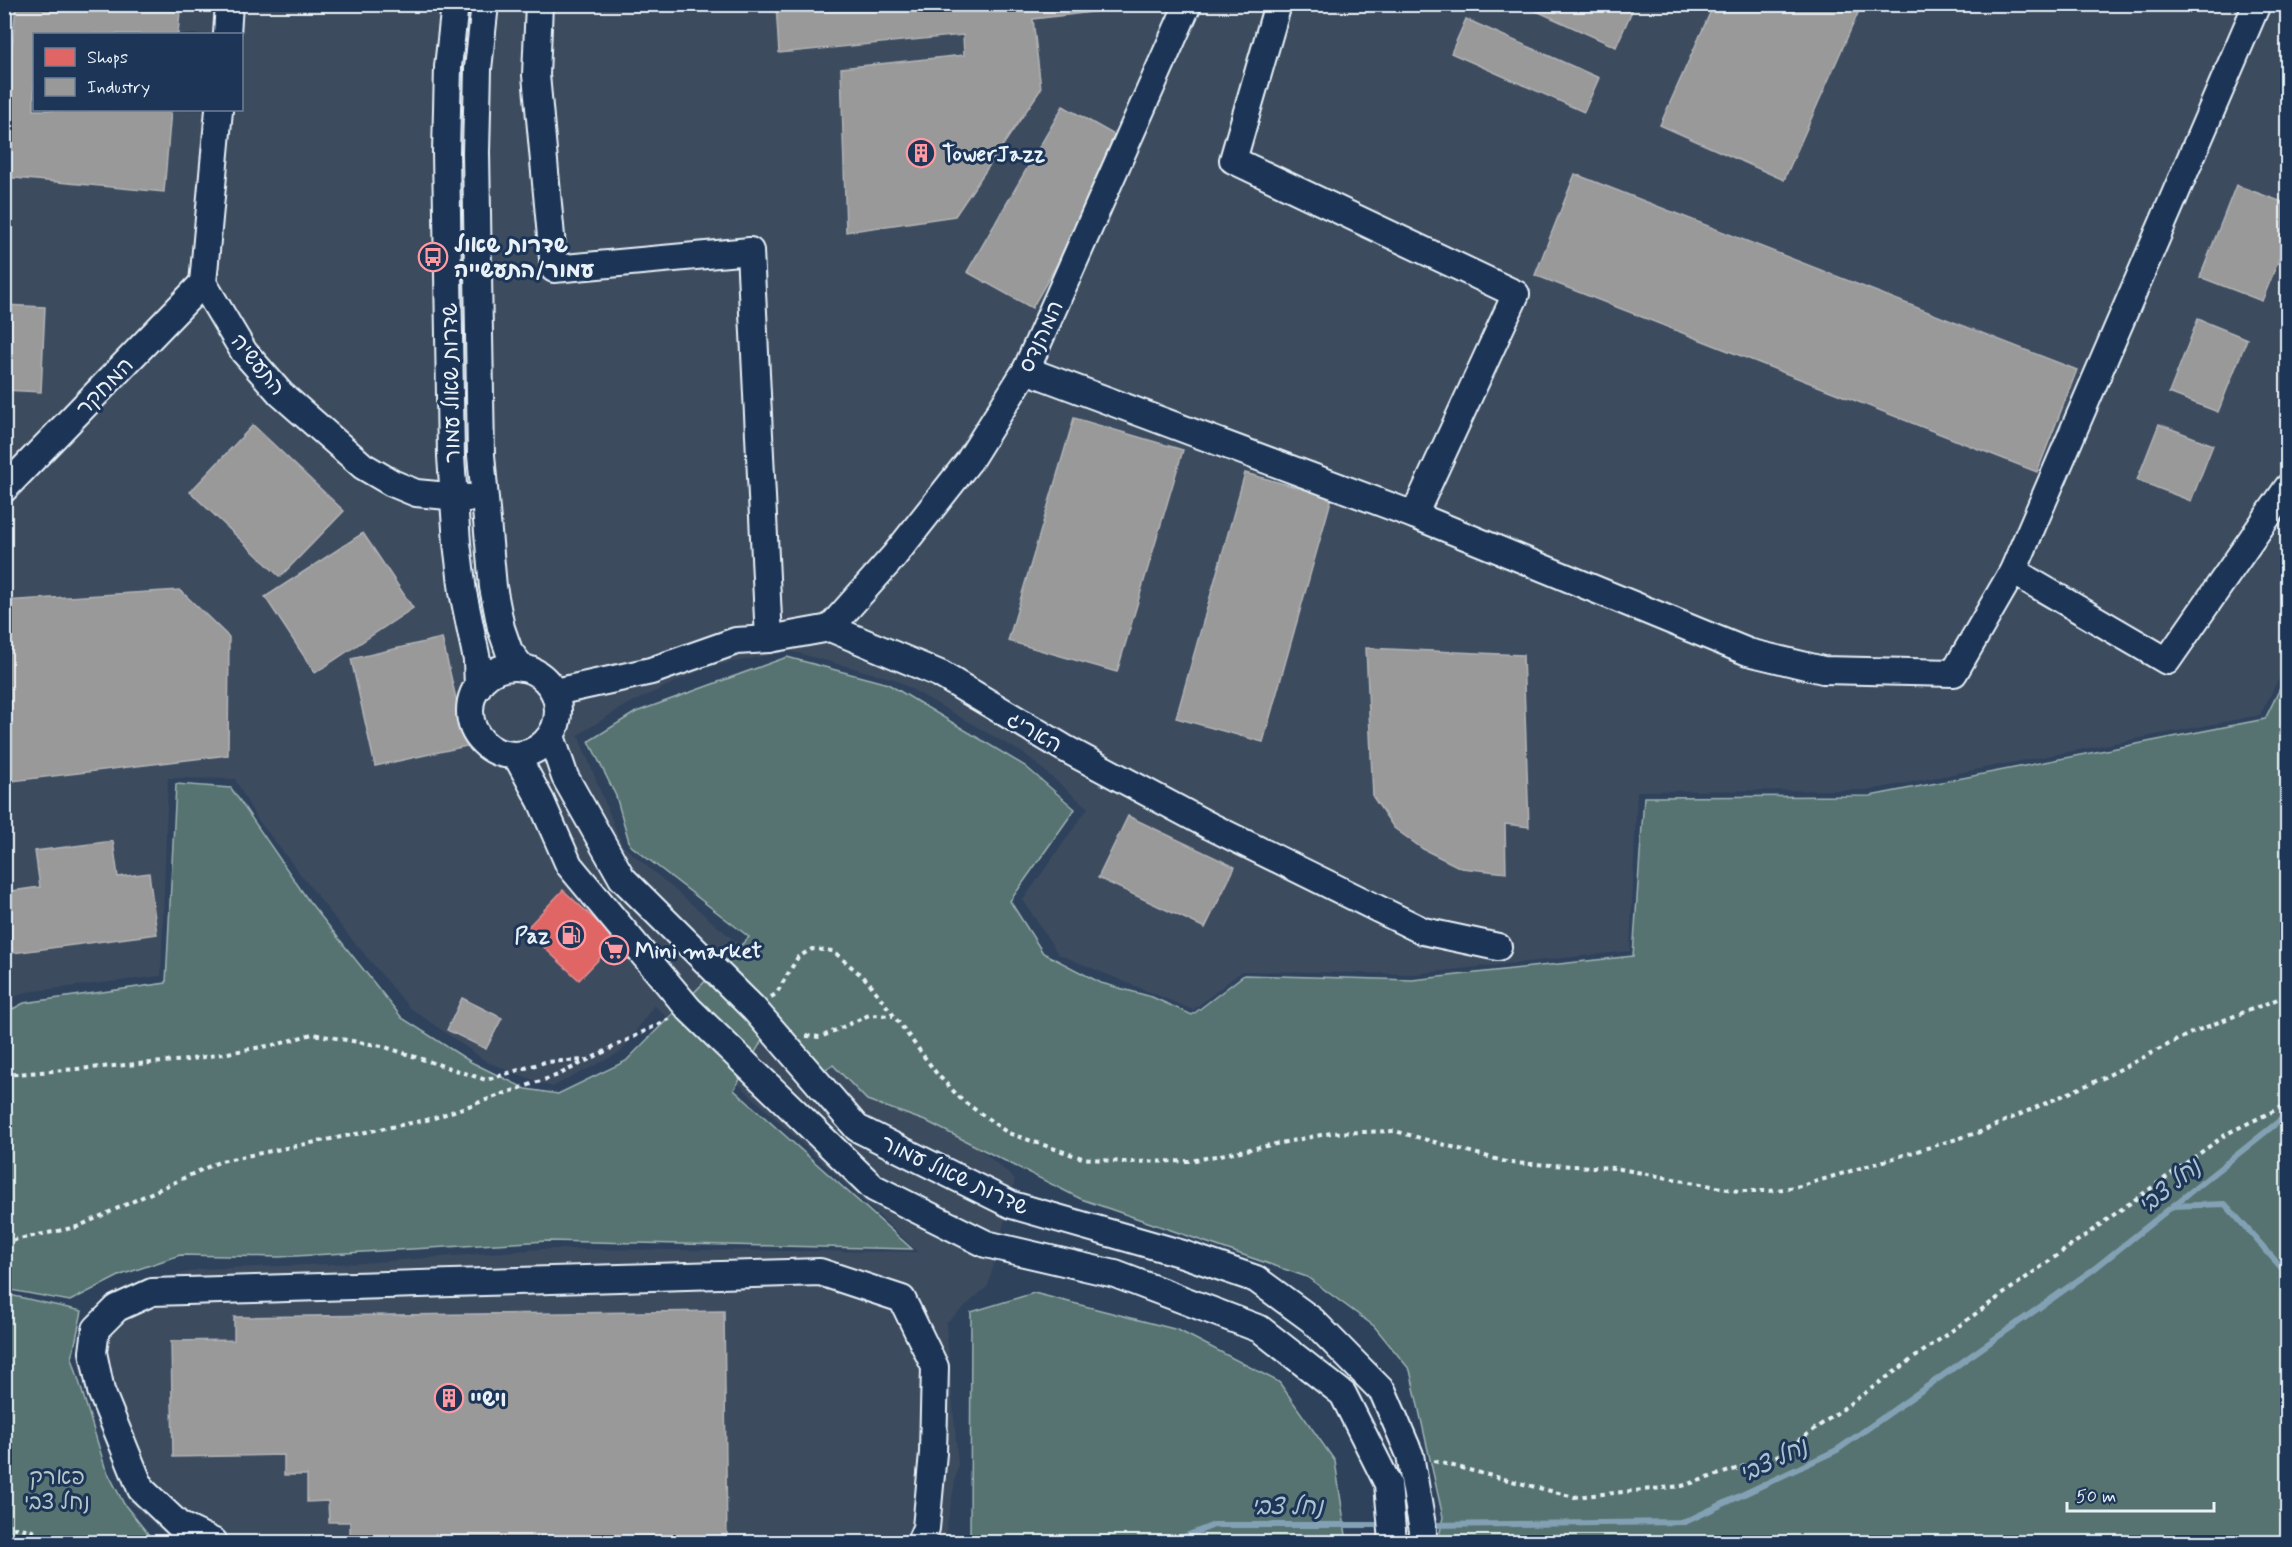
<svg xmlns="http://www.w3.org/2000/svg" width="2292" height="1547" viewBox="0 0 2292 1547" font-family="Mynerve,'Playpen Sans Hebrew',sans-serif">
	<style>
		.built { fill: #3c4b5f; fill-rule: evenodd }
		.green { fill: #567371; stroke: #9fb2b4; stroke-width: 1.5 }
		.shops { fill: #e06666; stroke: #e29092; stroke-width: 1.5 }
		.industry { fill: #999; stroke: #b1b3b6; stroke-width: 1.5 }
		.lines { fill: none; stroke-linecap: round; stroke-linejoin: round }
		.stream { stroke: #83a1b4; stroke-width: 6 }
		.minor-casing { stroke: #e8f1f8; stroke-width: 30 }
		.path { stroke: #e8f1f8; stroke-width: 4; stroke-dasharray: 4.5 4.5; stroke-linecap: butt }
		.minor { stroke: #1d3557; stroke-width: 26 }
		.labels { text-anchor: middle; stroke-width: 6; stroke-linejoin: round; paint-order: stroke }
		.poi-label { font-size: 22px; font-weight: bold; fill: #e8f1f8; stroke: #1d3557; text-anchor: start }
		.street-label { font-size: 22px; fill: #e8f1f8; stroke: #1d3557 }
		.park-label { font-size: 22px; fill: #b5c5c9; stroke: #1d3557 }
		.water-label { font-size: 24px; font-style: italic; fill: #adc2d0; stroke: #1d3557 }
	</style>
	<rect width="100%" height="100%" fill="#2f425c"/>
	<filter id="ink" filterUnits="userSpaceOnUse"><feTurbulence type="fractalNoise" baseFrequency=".0167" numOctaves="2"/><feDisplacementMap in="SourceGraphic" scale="12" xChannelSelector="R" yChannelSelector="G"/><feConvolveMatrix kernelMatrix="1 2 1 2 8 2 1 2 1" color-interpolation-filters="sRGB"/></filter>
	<g filter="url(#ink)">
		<path class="built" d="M5,5h2282l1,656 -28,54 -390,75 -233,1 -7,160 -216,23 -172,-3 -49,39 -135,-56 -35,-54 65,-92 -62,-53 -132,-76 -104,-28 -82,16 -82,38 -48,30 44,110 393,334 -27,107 -42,37 12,142 -14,77h-770l-45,-40 -41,-101 -10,-39 10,-48 29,-21 35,-12 48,-12 162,-6 180,-14 376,3 -264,-247 -33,47 -69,35 -65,-25 -78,-55 -65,-77 -89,-114 -20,-37 -67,-1 -7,198 -135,16 -21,9zM34,34h208v76h-208z"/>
		<g class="green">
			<path d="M787,657l101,27 137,82 50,43 -65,92 33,52 58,30 51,14 40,18 52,-40 168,5 221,-24 11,-159 226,-1 395,-77 22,-45v868h-849l5,-25 -33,-147 -36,-44 -67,-49 -226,-78 -153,-77 -61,-22 -34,-35 -12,7 -56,-37 -31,55 178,159 -365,-8 -268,16 -99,-2 -59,20 -51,26 -65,-12v-276l19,-10 142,-20 10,-199 55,4 77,112 94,118 69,44 55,27 32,5 68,-33 123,-124 -119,-92 -14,-49 -27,-55 47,-29z"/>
			<path d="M1034,1293l144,37 101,52 56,79 12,81h-377l1,-230z"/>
			<path d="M5,1294l77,17 -10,47 33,109 19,37 25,31 13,7h-157z"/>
		</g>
		<path class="shops" d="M563,890l54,50 -38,40 -54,-50z"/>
		<g class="industry">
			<path d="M16,4h86l78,7 -2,23h-144v76h137l-7,82 -160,-15v-37z"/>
			<path d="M776,4h385l-128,15 8,70 -86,127 -109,16 -5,-164 123,-13 -1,-20 -184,18z"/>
			<path d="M1521,4h114l-19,43z"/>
			<path d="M1714,4h148l-78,176 -124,-55z"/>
			<path d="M1466,19l133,59 -15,34 -133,-59z"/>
			<path d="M1063,106l64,36 -95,166 -65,-36z"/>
			<path d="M1575,174l502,196 -40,102 -502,-197z"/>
			<path d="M2236,185l52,19v33l-26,64 -62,-24z"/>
			<path d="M4,305l41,2 -4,85 -37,-2z"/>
			<path d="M2198,319l49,20 -29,73 -49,-19z"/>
			<path d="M1074,418l109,32 -66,222 -109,-31z"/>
			<path d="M2159,424l54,21 -22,56 -54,-21z"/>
			<path d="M253,425l91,86 -64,66 -90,-85z"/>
			<path d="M1245,473l87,24 -69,245 -87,-24z"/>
			<path d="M363,533l50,75 -98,65 -50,-76z"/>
			<path d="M180,590l49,47 -1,118 -224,27v-181z"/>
			<path d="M442,638l25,108 -92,20 -24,-107z"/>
			<path d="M1366,648l157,7 6,172 -24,-3 1,49 -45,-5 -38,-19 -29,-21 -21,-31z"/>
			<path d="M1128,816l107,51 -30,61 -107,-50z"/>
			<path d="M113,841l5,36 31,-4 8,61 -144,19 -8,-61 35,-5 -5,-36z"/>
			<path d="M462,998l40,20 -16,31 -39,-19z"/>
			<path d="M724,1311l3,231h-377v-20h-21l-1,-21 -21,1v-27h-23v-20l-111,2 -2,-116 63,-1v-23z"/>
		</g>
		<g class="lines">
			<g class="stream">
				<path d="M2173,1206l52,-2 63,71"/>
				<path d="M1429,1525l256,-3 152,-72 257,-181 194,-155"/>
				<path d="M1171,1542l43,-17h172"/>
			</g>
			<g class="minor-casing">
				<g id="minor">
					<path d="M455,4l-7,63 -2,85 5,304 6,87 6,49 14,68 1,27"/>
					<path d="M485,4l-7,65 -2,83 5,303 12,132 8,41 8,23 13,17"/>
					<path d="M539,4l-3,71 18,194 196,-18 19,388"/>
					<path d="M1278,4l-45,156 283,134 -102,221"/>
					<path d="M227,34l2,-30"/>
					<path d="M219,110l-16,173 41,69 37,42 82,72 29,17 24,10 53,5"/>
					<path d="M1026,370l388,145 334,137 75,18 131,3 59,-102 244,-567"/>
					<path d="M4,489l199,-206"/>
					<path d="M2013,571l154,90 121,-174"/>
					<path d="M830,628l64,-72 75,-95 57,-91 162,-366"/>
					<circle cx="514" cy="711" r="44"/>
					<path d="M555,692l96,-21 85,-30 33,-2 61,-11 110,46 124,74 144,77 215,106 75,16"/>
					<path d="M551,736l14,41 57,101 132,131 103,119 155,77 171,49 73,25 56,41 71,72 27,63 13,76 -1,11"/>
					<path d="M516,755l25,46 28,64 54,65 66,79 185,179 112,56 129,30 145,55 83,65 45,90 5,58"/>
					<path d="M214,1542l-35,-17 -38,-36 -40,-98 -8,-39 3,-23 21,-21 35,-16 668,-20 82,27 33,68 -2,86 -7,75 -6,14"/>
				</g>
			</g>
			<g class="path">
				<path d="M771,997l5,-3 22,-37 14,-8 21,2 35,30 69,93 26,27 45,32 74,25 41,4 67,-1 141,-28 64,-2 115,32 105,5 123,23h32l31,-5 179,-54 123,-54 88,-45 97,-38"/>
				<path d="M806,1036l15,1 48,-22 24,1"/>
				<path d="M4,1075l183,-15 92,-16 33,-10 70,12 104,34 59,-18 40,-2"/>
				<path d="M4,1242l73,-15 144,-66 210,-42 127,-44 113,-57"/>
				<path d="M1434,1461l140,36 108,-11 95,-30 451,-323 60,-29"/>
				<path d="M4,1530c16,-5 33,0 44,12"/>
			</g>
			<use href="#minor" class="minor"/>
		</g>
	</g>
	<defs>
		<g id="building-ring" transform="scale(1.5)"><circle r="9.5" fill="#1d3557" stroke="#ff9aa2" stroke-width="1.5"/><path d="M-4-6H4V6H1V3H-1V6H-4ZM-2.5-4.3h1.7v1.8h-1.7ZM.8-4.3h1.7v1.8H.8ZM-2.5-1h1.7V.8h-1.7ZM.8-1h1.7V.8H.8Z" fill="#ff9aa2"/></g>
		<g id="bus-ring" transform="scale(1.5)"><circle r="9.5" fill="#1d3557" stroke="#ff9aa2" stroke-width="1.5"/><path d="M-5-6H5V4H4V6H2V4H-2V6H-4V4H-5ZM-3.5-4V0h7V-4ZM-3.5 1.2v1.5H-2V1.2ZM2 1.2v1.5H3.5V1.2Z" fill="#ff9aa2"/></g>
		<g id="fuel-ring" transform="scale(1.5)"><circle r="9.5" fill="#1d3557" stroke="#ff9aa2" stroke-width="1.5"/><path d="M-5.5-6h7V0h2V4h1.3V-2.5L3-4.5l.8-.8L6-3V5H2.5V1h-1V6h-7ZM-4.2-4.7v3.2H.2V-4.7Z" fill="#ff9aa2"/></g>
		<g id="supermarket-ring" transform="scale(1.5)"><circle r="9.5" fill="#1d3557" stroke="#ff9aa2" stroke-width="1.5"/><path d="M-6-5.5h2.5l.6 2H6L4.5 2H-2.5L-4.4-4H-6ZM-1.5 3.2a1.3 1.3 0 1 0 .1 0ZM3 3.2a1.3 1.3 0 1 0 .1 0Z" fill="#ff9aa2"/></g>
	</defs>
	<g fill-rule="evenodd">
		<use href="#building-ring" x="921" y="153"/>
		<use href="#bus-ring" x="433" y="257"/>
		<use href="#fuel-ring" x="571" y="935"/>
		<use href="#supermarket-ring" x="614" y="950"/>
		<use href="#building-ring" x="449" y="1398"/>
	</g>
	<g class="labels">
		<g class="poi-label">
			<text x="942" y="161">TowerJazz</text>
			<text x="454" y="252">שדרות שאול<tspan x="454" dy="25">עמור/התעשייה</tspan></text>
			<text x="550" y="943" text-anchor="end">Paz</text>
			<text x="635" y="958">Mini market</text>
			<text x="470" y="1406">וישיי</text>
		</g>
		<g class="street-label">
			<text transform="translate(1040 336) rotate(-65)" y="8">המהנדס</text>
			<text transform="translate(259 364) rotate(51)" y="8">התעשיה</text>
			<text transform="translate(450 383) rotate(-91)" y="8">שדרות שאול עמור</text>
			<text transform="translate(104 386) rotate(-46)" y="8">המחקר</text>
			<text transform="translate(1035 731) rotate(30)" y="8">האריג</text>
			<text transform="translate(955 1174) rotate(25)" y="8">שדרות שאול עמור</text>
		</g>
		<g class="park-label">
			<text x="57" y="1484">פארק<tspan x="57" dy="25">נחל צבי</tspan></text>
		</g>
		<g class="water-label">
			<text transform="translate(2169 1186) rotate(-39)" y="8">נחל צבי</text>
			<text transform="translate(1773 1460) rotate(-25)" y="8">נחל צבי</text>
			<text x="1287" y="1514">נחל צבי</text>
		</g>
	</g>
	<rect width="2292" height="1547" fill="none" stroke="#1d3557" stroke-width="24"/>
	<rect x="12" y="12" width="2268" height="1523" fill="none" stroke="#e8f1f8" stroke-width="2" filter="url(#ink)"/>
	<rect x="33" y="33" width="210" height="78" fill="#1d3557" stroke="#6e8097" stroke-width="1.5"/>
	<rect x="45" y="48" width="30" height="18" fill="#e06666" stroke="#6e8097" stroke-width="1.5"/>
	<text x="87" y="63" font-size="18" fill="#e8f1f8">Shops</text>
	<rect x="45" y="78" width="30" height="18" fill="#999999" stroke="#6e8097" stroke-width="1.5"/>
	<text x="87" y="93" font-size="18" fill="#e8f1f8">Industry</text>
	<path d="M2067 1502v9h147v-9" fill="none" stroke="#e8f1f8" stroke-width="3"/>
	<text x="2076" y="1502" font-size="18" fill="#e8f1f8" stroke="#1d3557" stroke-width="4.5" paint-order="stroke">50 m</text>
</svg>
